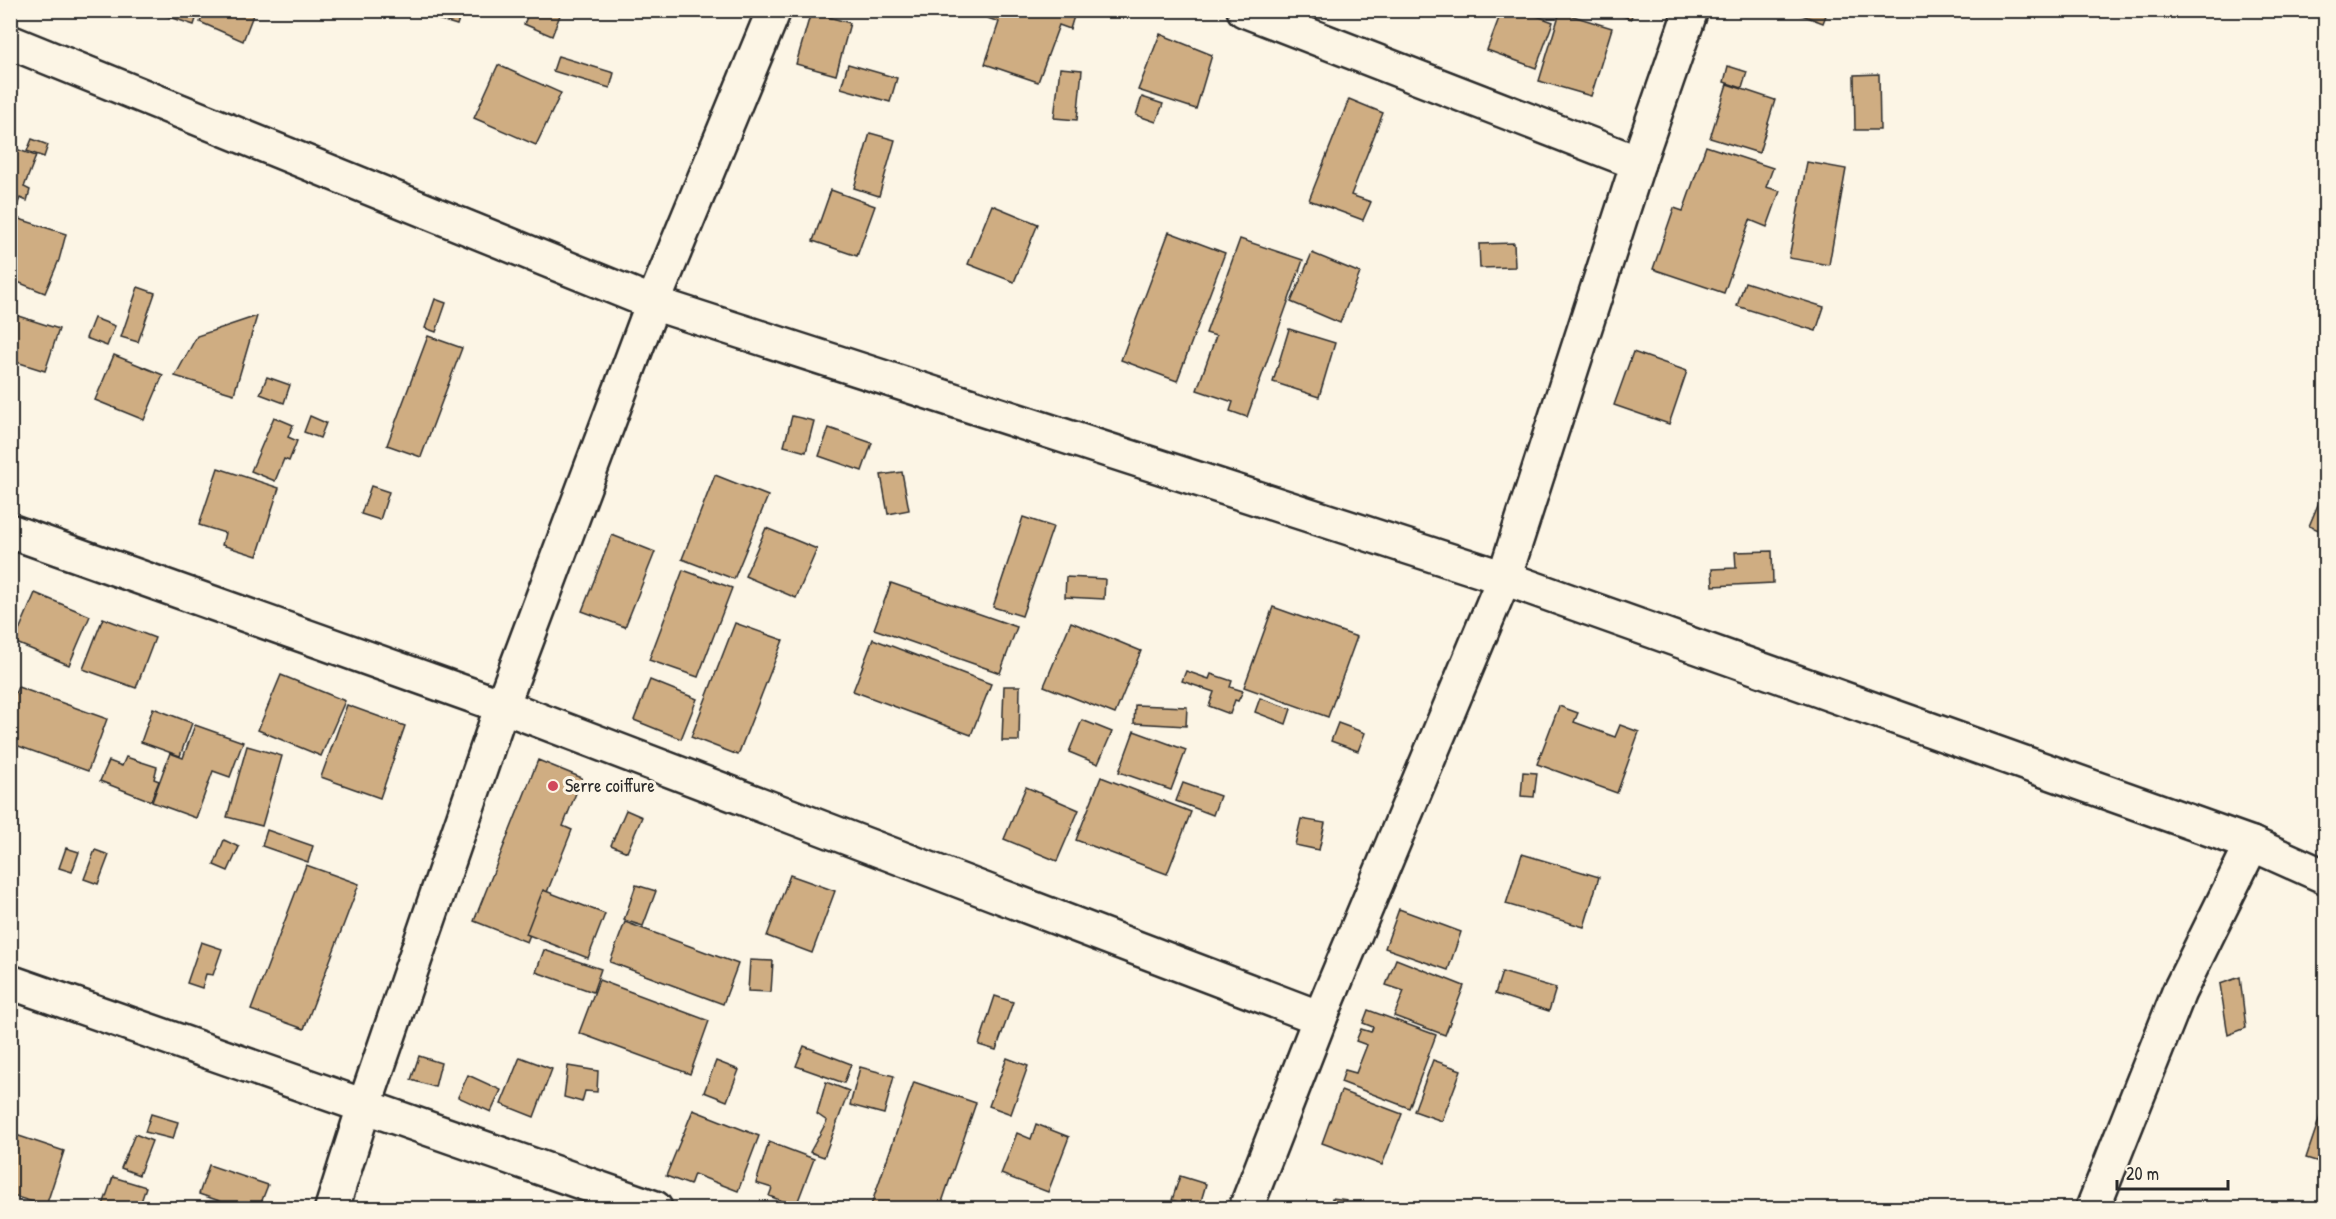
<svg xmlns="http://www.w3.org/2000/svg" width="2336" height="1219" viewBox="0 0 2336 1219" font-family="'Patrick Hand',sans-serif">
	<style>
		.building { fill: #cfad82; stroke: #2b2b2b; stroke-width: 1.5 }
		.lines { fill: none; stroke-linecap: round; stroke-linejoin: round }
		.minor-casing { stroke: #2b2b2b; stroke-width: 38 }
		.minor { stroke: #fcf5e5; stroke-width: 33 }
		.poi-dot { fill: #d1495b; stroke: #fcf5e5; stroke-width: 2 }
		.labels { text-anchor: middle; stroke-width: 6; stroke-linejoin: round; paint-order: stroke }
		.poi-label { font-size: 18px; fill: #2b2b2b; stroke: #fcf5e5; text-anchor: start }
	</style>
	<rect width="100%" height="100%" fill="#fcf5e5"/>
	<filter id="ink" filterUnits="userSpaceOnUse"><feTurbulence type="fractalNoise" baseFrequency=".0167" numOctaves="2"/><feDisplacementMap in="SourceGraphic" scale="12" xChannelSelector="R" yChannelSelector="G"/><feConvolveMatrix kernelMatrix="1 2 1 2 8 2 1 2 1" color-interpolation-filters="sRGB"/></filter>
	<g filter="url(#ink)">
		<g class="building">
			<path d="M149,10h50l-5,15z"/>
			<path d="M205,10h50l-12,31 -43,-19z"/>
			<path d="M425,10h37l-5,15 -33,-10z"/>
			<path d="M530,10h32l-10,26 -28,-12z"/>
			<path d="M980,10h96l-6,19 -11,-4 -21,57 -53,-18 14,-42 -20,-7z"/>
			<path d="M1502,10h19l32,12 -17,46 -49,-18z"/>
			<path d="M1607,10h26l-2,9z"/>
			<path d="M1789,10h39l-5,13z"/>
			<path d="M811,12l39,11 -14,52 -40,-11z"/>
			<path d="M1560,12l52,16 -21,68 -52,-15z"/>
			<path d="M1160,34l52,21 -16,54 -58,-19z"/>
			<path d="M558,56l56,17 -4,15 -57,-17z"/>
			<path d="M848,64l49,14 -7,24 -49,-14z"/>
			<path d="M498,65l63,28 -25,52 -62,-27z"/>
			<path d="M1728,66l19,6 -5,16 -18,-6z"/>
			<path d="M1060,68l22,2 -5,50 -23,-2z"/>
			<path d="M1879,74l1,56h-25l-1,-55z"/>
			<path d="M1727,84l48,16 -16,53 -49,-15z"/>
			<path d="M1142,97l21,7 -7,18 -20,-7z"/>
			<path d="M1349,99l34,14 -32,82 20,7 -8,18 -54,-20z"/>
			<path d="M870,133l25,7 -16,56 -25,-8z"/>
			<path d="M32,139l16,6 -4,12 -17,-6z"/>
			<path d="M1706,146l67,22 -7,19 14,4 -13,36 -17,-7 -26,73 -71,-24 21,-61 9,3z"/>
			<path d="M10,147l26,9 -12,31 6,3 -3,11 -7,-3 -5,13 -5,-2z"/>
			<path d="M1807,162l39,7 -17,96 -40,-7z"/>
			<path d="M831,190l44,16 -18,50 -44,-15z"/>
			<path d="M992,205l46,19 -24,58 -46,-18z"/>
			<path d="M10,216l56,18 -7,26 -14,33 -35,-14z"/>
			<path d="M1169,232l56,21 -48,128 -56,-21z"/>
			<path d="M1240,239l63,21 -56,157 -17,-6 3,-9 -36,-12 19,-54 -10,-3z"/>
			<path d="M1514,243l1,24 -35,1 -1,-24z"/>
			<path d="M1312,253l48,20 -20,50 -49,-21z"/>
			<path d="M1745,282l79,25 -8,24 -79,-25z"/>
			<path d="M138,287l17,6 -17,49 -17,-5z"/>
			<path d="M435,299l11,4 -10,29 -11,-4z"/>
			<path d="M15,315l44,14 -14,42 -35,-11v-32z"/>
			<path d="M257,316l-23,78 -59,-18 22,-40z"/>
			<path d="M94,318l21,8 -8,20 -21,-8z"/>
			<path d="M1289,329l46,14 -16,54 -46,-15z"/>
			<path d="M428,336l34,12 -41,109 -34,-12z"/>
			<path d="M1633,352l54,19 -18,53 -55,-19z"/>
			<path d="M114,355l49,20 -19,45 -49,-20z"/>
			<path d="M267,377l23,8 -6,18 -24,-9z"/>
			<path d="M310,416l16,7 -6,15 -16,-6z"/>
			<path d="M792,416l22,5 -8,31 -22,-6z"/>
			<path d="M274,417l19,8 -5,12 9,4 -8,20 -5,-2 -9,22 -24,-10z"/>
			<path d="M829,428l43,15 -10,28 -43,-15z"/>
			<path d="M218,468l61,20 -22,68 -35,-11 3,-12 -26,-8z"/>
			<path d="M902,472l7,38 -21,4 -7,-39z"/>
			<path d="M715,475l53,21 -34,83 -52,-20z"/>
			<path d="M371,486l18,6 -9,28 -19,-6z"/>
			<path d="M2320,500l6,2v31l-17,-7z"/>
			<path d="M1023,517l30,10 -31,89 -29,-9z"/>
			<path d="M766,528l51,21 -21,49 -51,-22z"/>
			<path d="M612,535l43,17 -30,75 -43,-16z"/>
			<path d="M1772,551l1,32 -60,3 -1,-17 24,-1 -1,-16z"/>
			<path d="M683,570l49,18 -34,89 -49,-17z"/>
			<path d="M1066,577l39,2 -1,20 -39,-2z"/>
			<path d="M891,583l126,44 -17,46 -126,-44z"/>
			<path d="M35,593l55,23 -21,49 -55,-23z"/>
			<path d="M1273,607l84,30 -29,80 -84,-30z"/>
			<path d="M103,618l52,20 -19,50 -53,-19z"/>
			<path d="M1071,622l70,29 -26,63 -71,-28z"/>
			<path d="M735,623l48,17 -45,115 -47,-18z"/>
			<path d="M873,639l118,45 -20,51 -118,-44z"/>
			<path d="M1186,671l23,8 2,-5 21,7 -2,6 13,4 -5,10 -3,-1 -5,14 -21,-8 5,-14 -32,-11z"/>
			<path d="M281,675l64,26 -24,55 -63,-26z"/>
			<path d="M650,680l47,19 -16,40 -47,-19z"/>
			<path d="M1004,686h16l-1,55h-17z"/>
			<path d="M18,687l89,32 -19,52 -78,-28v-37z"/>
			<path d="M1260,698l31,11 -5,15 -31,-12z"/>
			<path d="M347,705l58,21 -25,72 -59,-21z"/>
			<path d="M1135,705l52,2 -1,19 -52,-3z"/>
			<path d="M1559,706l19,7 -4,9 41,15 5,-12 19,7 -22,61 -80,-29z"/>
			<path d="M153,708l39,15 -12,33 -39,-14z"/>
			<path d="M1082,720l30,12 -14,32 -29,-12z"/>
			<path d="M1338,723l27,10 -7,18 -27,-10z"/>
			<path d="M195,725l48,17 -13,35 -17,-6 -17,47 -44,-16 18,-49 13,5z"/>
			<path d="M1134,731l52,19 -15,40 -52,-18z"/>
			<path d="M247,746l35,10 -20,70 -35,-9z"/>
			<path d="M126,757l31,10 -3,12 5,2 -8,20 -51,-20 9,-20 13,5z"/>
			<path d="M538,760l44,18 -19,48 9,4 -45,112 -53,-21z"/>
			<path d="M1523,772l14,1 -3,24 -13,-1z"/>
			<path d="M1101,777l90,35 -24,62 -91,-34z"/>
			<path d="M1183,783l37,13 -7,19 -37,-14z"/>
			<path d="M1026,787l53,23 -22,51 -53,-22z"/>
			<path d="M626,810l16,7 -15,35 -16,-7z"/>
			<path d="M1301,819l24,4 -6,27 -24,-5z"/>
			<path d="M267,830l46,16 -5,16 -46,-16z"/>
			<path d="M224,840l15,7 -11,24 -14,-6z"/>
			<path d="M66,848l13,4 -7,20 -13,-4z"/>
			<path d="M95,850l14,5 -11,29 -14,-5z"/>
			<path d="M1522,854l77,23 -15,50 -78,-23z"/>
			<path d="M306,865l53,19 -55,145 -53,-19z"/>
			<path d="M790,875l45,16 -23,62 -45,-17z"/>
			<path d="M636,885l20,6 -13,35 -19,-6z"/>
			<path d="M543,890l62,24 -17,44 -62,-24z"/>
			<path d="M1399,909l62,23 -13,38 -63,-22z"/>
			<path d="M625,922l113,42 -15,40 -113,-42z"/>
			<path d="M201,942l21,7 -9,26 -7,-1 -4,14 -15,-5z"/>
			<path d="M544,950l57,19 -8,23 -57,-20z"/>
			<path d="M1396,959l68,27 -19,49 -51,-19 10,-25 -18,-6z"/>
			<path d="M750,960l23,1 -2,31 -23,-1z"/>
			<path d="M1502,972l54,16 -7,23 -54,-17z"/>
			<path d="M2240,977l6,51 -18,7 -8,-51z"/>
			<path d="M599,980l110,41 -19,53 -111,-41z"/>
			<path d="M995,996l18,6 -17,48 -17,-5z"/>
			<path d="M1368,1010l68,25 -27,73 -68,-26 4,-12 11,3 11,-28 -11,-4 5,-12 10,3 2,-5 -10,-4z"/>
			<path d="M804,1046l47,18 -7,19 -48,-17z"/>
			<path d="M419,1056l22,7 -6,24 -24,-7z"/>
			<path d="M520,1057l32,12 -18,48 -33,-13z"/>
			<path d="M1007,1058l21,8 -17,48 -22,-8z"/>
			<path d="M1433,1060l28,10 -19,51 -28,-10z"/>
			<path d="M716,1061l23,9 -12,31 -23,-9z"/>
			<path d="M568,1066l30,5 -1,21 -12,-1 -3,11 -18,-5z"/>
			<path d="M860,1067l34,9 -10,38 -34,-9z"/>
			<path d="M468,1075l33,15 -10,22 -33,-15z"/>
			<path d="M826,1082l23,9 -25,66 -14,-5 17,-31 -10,-7z"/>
			<path d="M914,1082l62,21 -36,105h-70z"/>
			<path d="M1341,1091l61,23 -20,51 -60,-22z"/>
			<path d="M2323,1108h3v56l-20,-6z"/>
			<path d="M693,1110l66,26 -21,55 -44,-17 -4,11 -24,-9z"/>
			<path d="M151,1114l27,8 -5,17 -28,-7z"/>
			<path d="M1036,1124l33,13 -21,55 -47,-18 16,-41 14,6z"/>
			<path d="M10,1133l54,18 -18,55 -36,-11z"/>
			<path d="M135,1134l17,7 -13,34 -18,-7z"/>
			<path d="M769,1142l45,17 -18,47 -27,-10 3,-8 -16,-5z"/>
			<path d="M209,1165l59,20 -9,23h-19l-41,-14z"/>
			<path d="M1180,1176l26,8 -7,24 -27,-8z"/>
			<path d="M113,1177l33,10 -7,21h-37z"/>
			<path d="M1332,1198l15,2 -2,8h-15z"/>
		</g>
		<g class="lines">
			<g class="minor-casing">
				<g id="minor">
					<path d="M1244,10l394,153"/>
					<path d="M10,42l643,261 851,275 748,266 74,33"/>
					<path d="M10,531l492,175 818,312"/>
					<path d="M10,982l645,226"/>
					<path d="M332,1208l32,-101 138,-401 151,-403 121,-293"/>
					<path d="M1246,1208l74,-190 184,-440 134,-415 53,-153"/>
					<path d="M2093,1208l86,-216 73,-148"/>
				</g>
			</g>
			<use href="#minor" class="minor"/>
		</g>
	</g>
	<circle class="poi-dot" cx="553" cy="786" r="6"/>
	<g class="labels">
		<g class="poi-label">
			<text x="565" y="792">Serre coiffure</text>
		</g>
	</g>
	<rect width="2336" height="1219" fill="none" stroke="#fcf5e5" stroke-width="36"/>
	<rect x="18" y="18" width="2300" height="1183" fill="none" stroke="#2b2b2b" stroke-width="2" filter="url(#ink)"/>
	<path d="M2117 1180v9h111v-9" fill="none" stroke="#2b2b2b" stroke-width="3"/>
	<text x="2126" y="1180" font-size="18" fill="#2b2b2b" stroke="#fcf5e5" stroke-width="4.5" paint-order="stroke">20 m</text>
</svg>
